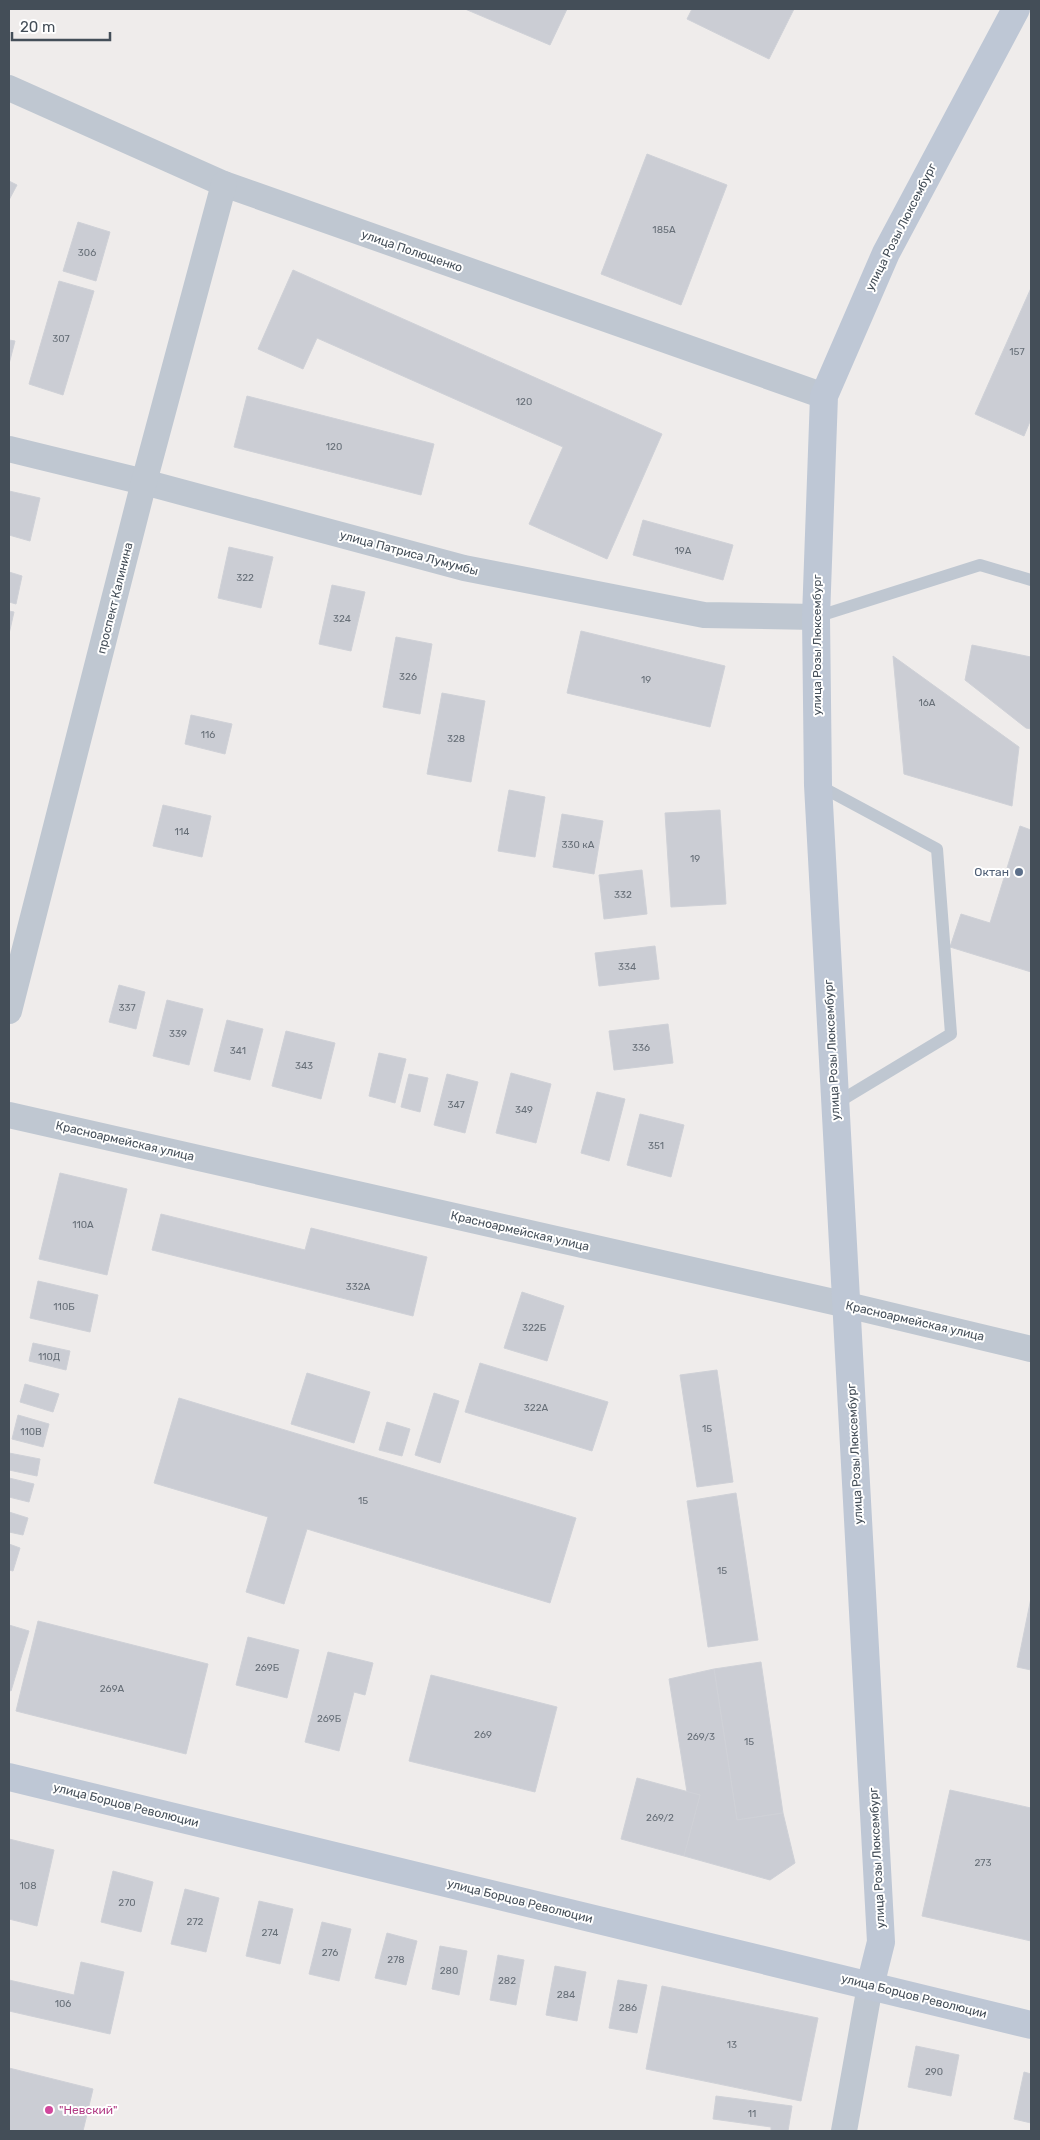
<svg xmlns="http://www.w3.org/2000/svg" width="1040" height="2140" viewBox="0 0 1040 2140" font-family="Rubik,sans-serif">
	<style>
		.building { fill: #cbcdd4; stroke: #cfd1d7 }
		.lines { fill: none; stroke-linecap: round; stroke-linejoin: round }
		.lane { stroke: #bfc7d1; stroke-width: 12 }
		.street { stroke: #bfc7d1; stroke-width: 26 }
		.secondary { stroke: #bec7d5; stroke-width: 28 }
		.service-dot { fill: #5c6f8a; stroke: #fff; stroke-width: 2 }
		.hotel-dot { fill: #d1479c; stroke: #fff; stroke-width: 2 }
		.labels { text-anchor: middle; stroke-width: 4; stroke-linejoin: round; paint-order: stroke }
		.number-label { font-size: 10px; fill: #666e77 }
		.street-label { font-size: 12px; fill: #444e58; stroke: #fff }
		.service-label { font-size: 12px; fill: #4e5e75; stroke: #fff; text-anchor: end }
		.hotel-label { font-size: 12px; fill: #b23c85; stroke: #fff; text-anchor: start }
	</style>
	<rect width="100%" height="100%" fill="#efeceb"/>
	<g class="building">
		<path d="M465,9h102l-17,36z"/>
		<path d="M692,9h102l-25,50 -82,-40z"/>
		<path d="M647,154l80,31 -46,120 -80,-31z"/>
		<path d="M9,181l8,4 -8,15z"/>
		<path d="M78,222l32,10 -14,49 -33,-10z"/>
		<path d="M293,270l369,164 -55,125 -78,-35 34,-77 -246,-109 -14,31 -45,-20z"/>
		<path d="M59,281l35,10 -31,104 -34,-11z"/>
		<path d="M1031,288v131l-7,17 -49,-22z"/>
		<path d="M9,340l6,1 -6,23z"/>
		<path d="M247,396l187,48 -13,51 -187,-48z"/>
		<path d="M9,491l31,7 -10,43 -21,-6z"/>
		<path d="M643,520l90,25 -10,35 -90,-25z"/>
		<path d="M229,547l44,10 -12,51 -43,-10z"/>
		<path d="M9,572l13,4 -6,28 -7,-2z"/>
		<path d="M332,585l33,7 -14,59 -32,-7z"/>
		<path d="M9,611l5,1 -5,22z"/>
		<path d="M581,631l144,35 -15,61 -143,-34z"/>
		<path d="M396,637l36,7 -12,70 -37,-7z"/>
		<path d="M972,645l59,12v72l-5,-1 -61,-48z"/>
		<path d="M893,656l126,91 -7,59 -108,-32z"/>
		<path d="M442,693l43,8 -14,81 -44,-8z"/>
		<path d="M191,715l41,9 -7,30 -40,-10z"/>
		<path d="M509,790l36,7 -10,60 -37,-6z"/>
		<path d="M163,805l48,11 -9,41 -49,-11z"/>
		<path d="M720,810l6,94 -55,3 -6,-94z"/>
		<path d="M562,814l41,7 -9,53 -41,-7z"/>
		<path d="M1020,826l11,4v142l-81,-25 11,-33 29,9z"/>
		<path d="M642,870l5,44 -43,5 -5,-44z"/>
		<path d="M655,946l4,33 -60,7 -4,-33z"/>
		<path d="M119,985l26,7 -9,37 -27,-7z"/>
		<path d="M167,1000l36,9 -14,56 -36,-9z"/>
		<path d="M227,1020l36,9 -13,51 -36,-9z"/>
		<path d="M668,1024l5,39 -59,7 -5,-39z"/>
		<path d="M286,1031l49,12 -14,56 -49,-13z"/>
		<path d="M379,1053l27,6 -11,44 -26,-7z"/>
		<path d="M511,1073l40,11 -15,59 -40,-10z"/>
		<path d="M409,1074l19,4 -8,34 -19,-5z"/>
		<path d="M447,1074l31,8 -13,51 -31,-8z"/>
		<path d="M597,1092l28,7 -16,62 -28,-8z"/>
		<path d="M640,1114l44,11 -13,52 -44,-12z"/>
		<path d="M60,1173l67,16 -20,86 -68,-16z"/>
		<path d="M161,1214l144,36 6,-22 116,29 -14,59 -261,-66z"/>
		<path d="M38,1281l60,14 -8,37 -60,-14z"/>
		<path d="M522,1292l42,14 -17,55 -43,-13z"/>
		<path d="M33,1343l37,8 -4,19 -37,-9z"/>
		<path d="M480,1363l128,39 -16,49 -127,-39z"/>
		<path d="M717,1370l16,112 -36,5 -17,-112z"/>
		<path d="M307,1373l63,19 -16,51 -63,-19z"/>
		<path d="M25,1384l34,10 -6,18 -33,-10z"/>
		<path d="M434,1393l25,8 -19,62 -25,-8z"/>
		<path d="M179,1398l397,120 -26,85 -243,-74 -23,75 -38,-12 22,-75 -114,-34z"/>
		<path d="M18,1415l31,9 -6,23 -31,-8z"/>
		<path d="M387,1422l23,7 -8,27 -23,-6z"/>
		<path d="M9,1453l31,6 -3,17 -28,-6z"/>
		<path d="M9,1478l25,6 -5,18 -20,-5z"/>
		<path d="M736,1493l22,147 -50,7 -21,-146z"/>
		<path d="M9,1512l19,6 -5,17 -14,-3z"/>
		<path d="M9,1544l11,4 -7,23 -4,-1z"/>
		<path d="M1031,1598v72l-14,-3z"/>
		<path d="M38,1621l170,43 -22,90 -170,-43z"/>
		<path d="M9,1625l20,6 -18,60 -2,-1z"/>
		<path d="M248,1637l51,13 -12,48 -51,-13z"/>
		<path d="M328,1652l45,11 -8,32 -11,-3 -15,59 -34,-9z"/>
		<path d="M761,1662l22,151 -46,7 -23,-151z"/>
		<path d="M714,1669l23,151 46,-7 12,50 -25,17 -86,-24 16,-61 -13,-3 -18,-113z"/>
		<path d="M431,1675l126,32 -22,85 -126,-31z"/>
		<path d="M637,1778l63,17 -16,61 -63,-17z"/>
		<path d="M950,1790l81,18v133l-109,-25z"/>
		<path d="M9,1839l45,11 -17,76 -28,-7z"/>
		<path d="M113,1871l40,11 -12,50 -40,-10z"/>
		<path d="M185,1889l34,9 -13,54 -35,-8z"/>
		<path d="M259,1901l34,8 -13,55 -34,-8z"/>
		<path d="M322,1922l29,7 -12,52 -30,-7z"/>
		<path d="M387,1933l30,8 -11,44 -31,-7z"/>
		<path d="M440,1946l27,5 -8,44 -27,-6z"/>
		<path d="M498,1955l26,5 -8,45 -26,-5z"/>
		<path d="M81,1962l43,10 -14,62 -101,-23v-31l65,15z"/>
		<path d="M555,1966l31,6 -9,49 -31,-6z"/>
		<path d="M618,1980l29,5 -10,48 -28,-5z"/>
		<path d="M662,1986l156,32 -17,83 -155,-32z"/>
		<path d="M916,2046l43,9 -8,41 -43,-9z"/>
		<path d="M9,2068l84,21 -10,42h-74z"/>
		<path d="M1024,2072l7,2v49l-17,-4z"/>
		<path d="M716,2096l76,10 -4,25h-17v-4l-58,-8z"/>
	</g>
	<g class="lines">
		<g class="lane">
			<path d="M816,617l164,-52 51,15"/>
			<path d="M818,785l119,64 14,185 -116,70"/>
		</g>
		<g class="street">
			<path d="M9,88l215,96 600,212"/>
			<path d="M9,449l135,33 320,86 240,47 112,2"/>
			<path d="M9,1011l135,-529 80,-298"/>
			<path d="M9,1115l838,190 184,44"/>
			<path d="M844,2131l26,-145"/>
		</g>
		<g class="secondary">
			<path d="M9,1777l1022,248"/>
			<path d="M870,1986l11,-44 -63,-1157 -2,-168 8,-221 62,-143 130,-244"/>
		</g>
	</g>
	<circle class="service-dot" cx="1019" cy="872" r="5"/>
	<circle class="hotel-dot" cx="49" cy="2110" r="5"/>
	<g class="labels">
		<g class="number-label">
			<text x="664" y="233">185А</text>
			<text x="87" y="256">306</text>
			<text x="61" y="342">307</text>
			<text x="1017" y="355">157</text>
			<text x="524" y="405">120</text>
			<text x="334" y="450">120</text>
			<text x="683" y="554">19А</text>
			<text x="245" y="581">322</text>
			<text x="342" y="622">324</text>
			<text x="408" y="680">326</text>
			<text x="646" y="683">19</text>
			<text x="927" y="706">16А</text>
			<text x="208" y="738">116</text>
			<text x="456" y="742">328</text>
			<text x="182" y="835">114</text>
			<text x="578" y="848">330 кА</text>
			<text x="695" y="862">19</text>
			<text x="623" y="898">332</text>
			<text x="627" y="970">334</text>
			<text x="127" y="1011">337</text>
			<text x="178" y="1037">339</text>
			<text x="641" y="1051">336</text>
			<text x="238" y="1054">341</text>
			<text x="304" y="1069">343</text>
			<text x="456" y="1108">347</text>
			<text x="524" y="1113">349</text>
			<text x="656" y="1149">351</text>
			<text x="83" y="1228">110А</text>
			<text x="358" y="1290">332А</text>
			<text x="64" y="1310">110Б</text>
			<text x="534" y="1331">322Б</text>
			<text x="49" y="1360">110Д</text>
			<text x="536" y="1411">322А</text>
			<text x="707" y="1432">15</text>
			<text x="31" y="1435">110В</text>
			<text x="363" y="1504">15</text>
			<text x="722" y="1574">15</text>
			<text x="267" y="1671">269Б</text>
			<text x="112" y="1692">269А</text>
			<text x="329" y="1722">269Б</text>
			<text x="483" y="1738">269</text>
			<text x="701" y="1740">269/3</text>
			<text x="749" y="1745">15</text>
			<text x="660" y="1821">269/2</text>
			<text x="983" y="1866">273</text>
			<text x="28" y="1889">108</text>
			<text x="127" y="1906">270</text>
			<text x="195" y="1925">272</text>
			<text x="270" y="1936">274</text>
			<text x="330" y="1956">276</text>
			<text x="396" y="1963">278</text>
			<text x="449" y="1974">280</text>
			<text x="507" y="1984">282</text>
			<text x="566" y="1998">284</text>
			<text x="63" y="2007">106</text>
			<text x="628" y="2011">286</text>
			<text x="732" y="2048">13</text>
			<text x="934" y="2075">290</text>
			<text x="752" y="2117">11</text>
		</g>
		<g class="street-label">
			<text transform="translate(901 227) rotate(-63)" y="4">улица Розы Люксембург</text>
			<text transform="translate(412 251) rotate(19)" y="4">улица Полющенко</text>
			<text transform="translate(409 553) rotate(15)" y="4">улица Патриса Лумумбы</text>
			<text transform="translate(115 598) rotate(-76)" y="4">проспект Калинина</text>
			<text transform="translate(817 645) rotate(-90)" y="4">улица Розы Люксембург</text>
			<text transform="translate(832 1050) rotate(-93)" y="4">улица Розы Люксембург</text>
			<text transform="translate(125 1141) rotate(13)" y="4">Красноармейская улица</text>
			<text transform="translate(520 1231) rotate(13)" y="4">Красноармейская улица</text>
			<text transform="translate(915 1321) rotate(13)" y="4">Красноармейская улица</text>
			<text transform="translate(855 1454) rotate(-93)" y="4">улица Розы Люксембург</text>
			<text transform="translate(126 1805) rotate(14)" y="4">улица Борцов Революции</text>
			<text transform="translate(877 1858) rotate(-93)" y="4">улица Розы Люксембург</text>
			<text transform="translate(520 1901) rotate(14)" y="4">улица Борцов Революции</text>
			<text transform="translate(914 1996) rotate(14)" y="4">улица Борцов Революции</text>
		</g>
		<g class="service-label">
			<text x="1009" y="876">Октан</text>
		</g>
		<g class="hotel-label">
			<text x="59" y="2114">"Невский"</text>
		</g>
	</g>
	<rect width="1040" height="2140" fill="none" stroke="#444e58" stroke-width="20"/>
	<path d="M12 32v8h98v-8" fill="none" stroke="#444e58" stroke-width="2.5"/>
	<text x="20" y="32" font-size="15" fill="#444e58" stroke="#ffffff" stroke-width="4" paint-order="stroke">20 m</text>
</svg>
